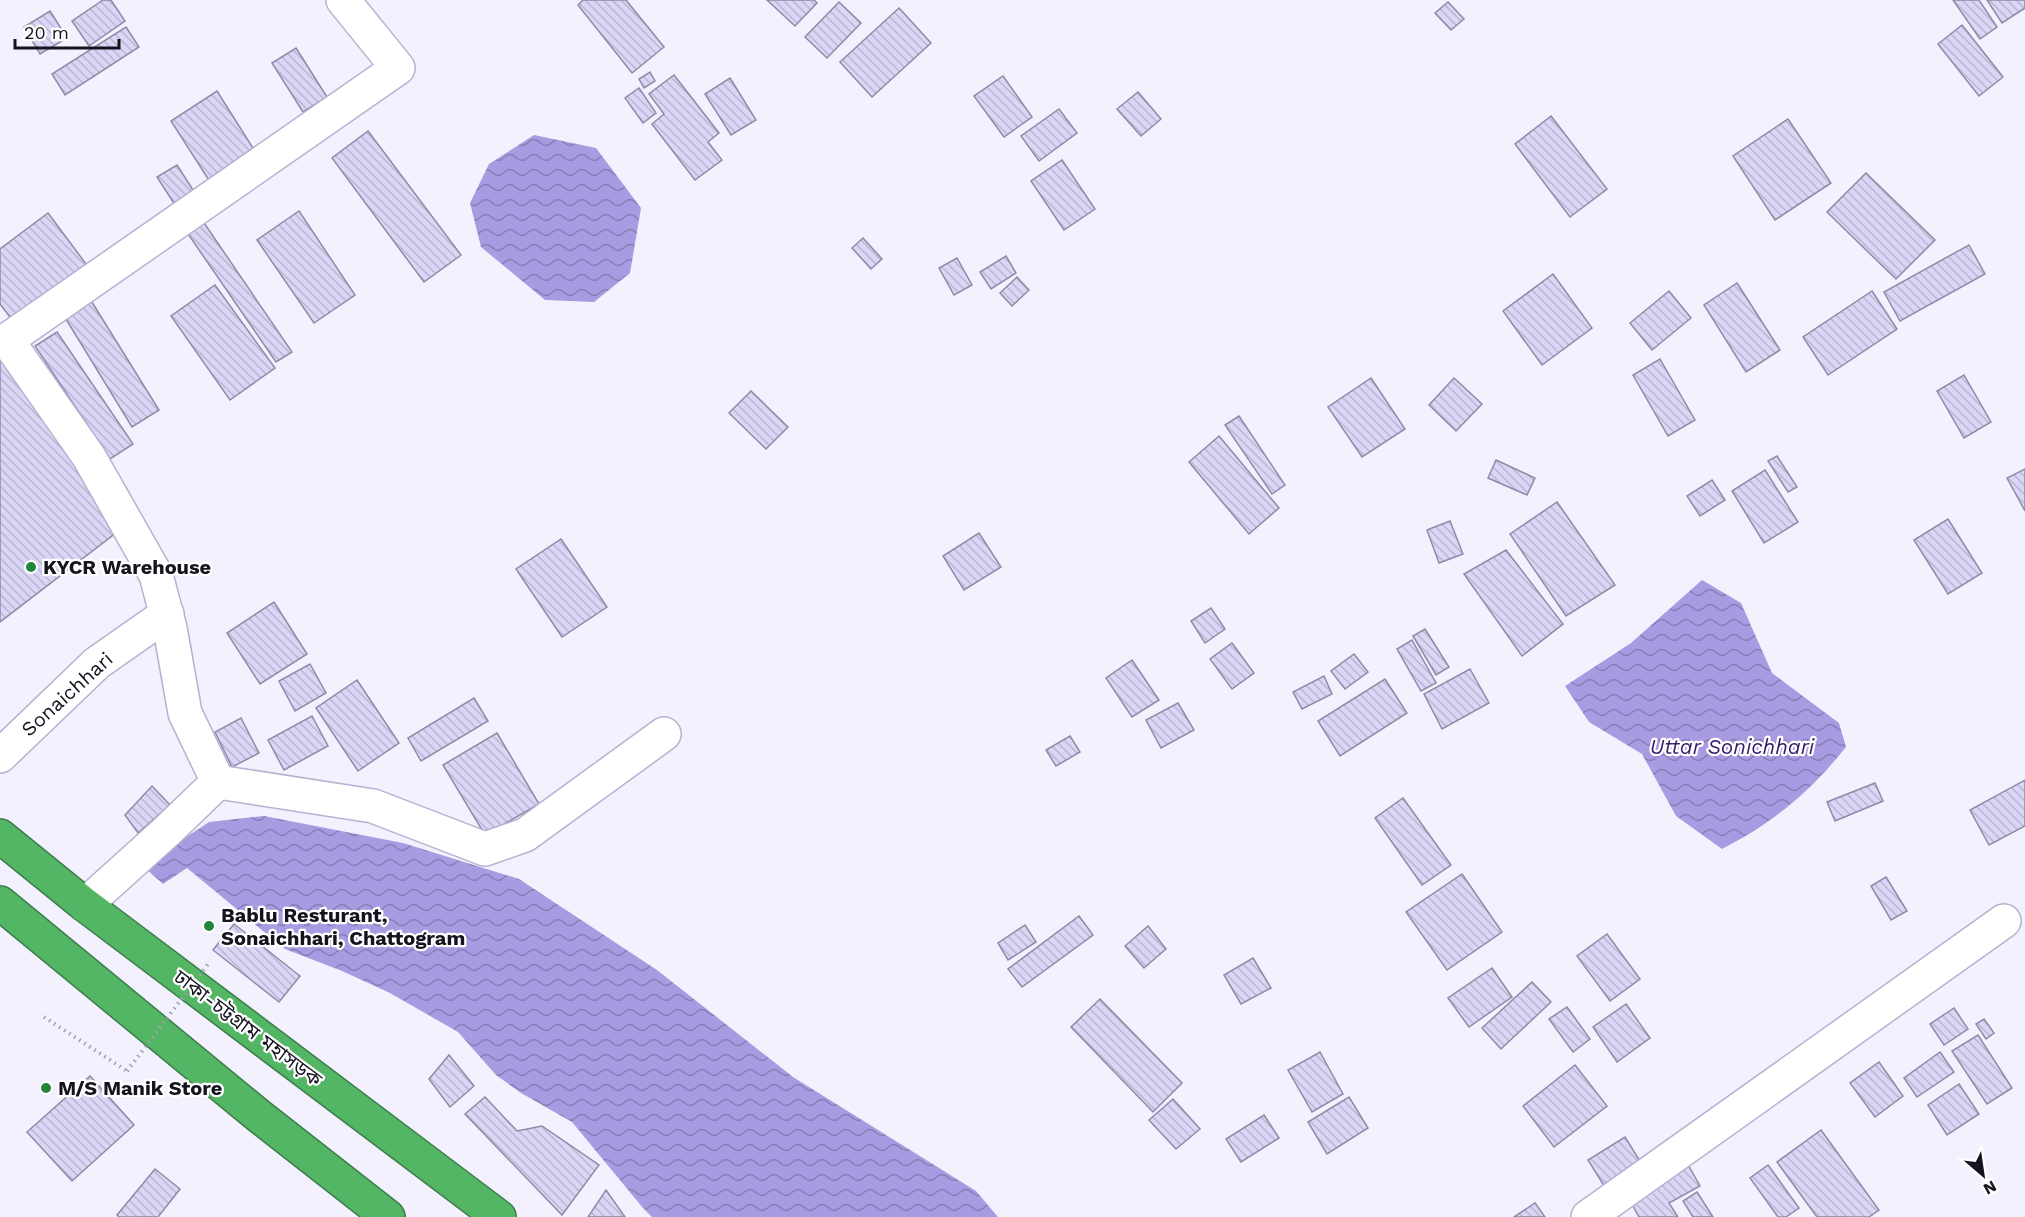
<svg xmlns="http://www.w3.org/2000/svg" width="2025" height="1217" viewBox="0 0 2025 1217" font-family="'Work Sans','Noto Sans Bengali',sans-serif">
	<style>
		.water { fill: url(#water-waves) }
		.building { fill: url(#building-back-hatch); stroke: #8f8aa8; stroke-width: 1.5 }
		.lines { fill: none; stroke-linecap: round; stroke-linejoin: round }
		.minor-casing { stroke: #b7b1d1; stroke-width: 36 }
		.highway-casing { stroke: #3d7d4c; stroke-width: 36 }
		.path { stroke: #a3a1ad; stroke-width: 4; stroke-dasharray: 1.5 4.5; stroke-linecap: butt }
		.minor { stroke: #fff; stroke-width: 33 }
		.highway { stroke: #52b664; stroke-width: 33 }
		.path-bridge { stroke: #a3a1ad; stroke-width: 4; stroke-dasharray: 1.5 4.5; stroke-linecap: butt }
		.poi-dot { fill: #21863a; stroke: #fff; stroke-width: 2 }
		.labels { text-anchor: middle; stroke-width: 4.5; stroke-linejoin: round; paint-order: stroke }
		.poi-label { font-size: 20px; font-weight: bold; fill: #15131e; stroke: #fff; text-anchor: start }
		.street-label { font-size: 20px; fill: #15131e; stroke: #fff }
		.water-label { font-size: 21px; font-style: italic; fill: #361b6b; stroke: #fff }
	</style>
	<defs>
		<pattern id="water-waves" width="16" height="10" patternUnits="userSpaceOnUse" patternTransform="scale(1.5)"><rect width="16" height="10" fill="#a99be1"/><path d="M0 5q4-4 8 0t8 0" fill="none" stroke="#887db6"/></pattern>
		<pattern id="building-back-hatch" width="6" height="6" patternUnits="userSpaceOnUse" patternTransform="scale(1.5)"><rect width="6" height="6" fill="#dbd5f6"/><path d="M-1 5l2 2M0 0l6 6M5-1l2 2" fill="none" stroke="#bbb6d2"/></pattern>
	</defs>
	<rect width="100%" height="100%" fill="#f3f1fe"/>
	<g class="water">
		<path d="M534,135l62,13 45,60 -11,65 -36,29 -49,-2 -64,-53 -11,-44 19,-39z"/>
		<path d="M1702,580l39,23 31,70 67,50 7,24c-36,45 -73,76 -124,102l-46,-33 -34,-62 -53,-32 -24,-36 66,-43z"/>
		<path d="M264,816l139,27 116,36 138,91 136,107 183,114 22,26h-346l-9,-9 -71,-86 -51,-29 -25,-18 -38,-43 -68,-39 -48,-22 -57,-22 -98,-81 -24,16 -20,-18 66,-44z"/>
	</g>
	<g class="building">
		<path d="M103,0h8l14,21 -36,25 -17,-25z"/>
		<path d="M583,0h43l38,47 -32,26 -54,-68z"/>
		<path d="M767,0h47l3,3 -22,23z"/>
		<path d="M1953,0h26l18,27 -17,12z"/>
		<path d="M1987,0h38v8l-23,15z"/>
		<path d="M839,2l22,21 -34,35 -22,-21z"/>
		<path d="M1448,2l16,17 -13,11 -16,-17z"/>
		<path d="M899,8l32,35 -59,54 -32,-35z"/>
		<path d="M50,11l17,27 -27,16 -16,-27z"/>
		<path d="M1962,25l41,52 -24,19 -41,-52z"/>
		<path d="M126,27l13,20 -74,48 -13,-21z"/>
		<path d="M296,48l31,49 -24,15 -31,-49z"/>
		<path d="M650,72l5,9 -11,7 -5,-9z"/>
		<path d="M674,75l45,58 -11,9 14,18 -27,20 -43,-56 12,-10 -15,-20z"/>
		<path d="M1003,76l29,41 -28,20 -30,-41z"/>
		<path d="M730,78l26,42 -25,15 -26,-41z"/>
		<path d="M639,88l17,25 -13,10 -18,-25z"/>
		<path d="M217,91l41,65 -46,29 -41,-64z"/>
		<path d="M1138,92l23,27 -20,17 -24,-27z"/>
		<path d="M1059,109l18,24 -38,28 -18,-25z"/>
		<path d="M1551,116l56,73 -37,28 -55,-73z"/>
		<path d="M1788,119l43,64 -56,37 -42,-64z"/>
		<path d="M368,131l93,124 -37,27 -92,-124z"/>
		<path d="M1062,160l33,49 -31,21 -33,-49z"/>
		<path d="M177,165l18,28 -20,12 -18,-28z"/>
		<path d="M1866,173l69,67 -39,39 -69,-67z"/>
		<path d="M299,211l56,84 -41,28 -57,-83z"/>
		<path d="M48,213l41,55 -73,57 -16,-21v-55z"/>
		<path d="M200,217l92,135 -16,10 -92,-134z"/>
		<path d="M863,238l19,21 -11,10 -19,-21z"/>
		<path d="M1969,245l16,29 -85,47 -16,-29z"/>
		<path d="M1006,256l10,17 -25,16 -11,-17z"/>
		<path d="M957,258l15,27 -18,10 -15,-27z"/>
		<path d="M1553,274l39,54 -50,37 -39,-54z"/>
		<path d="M1017,277l12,13 -17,16 -12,-13z"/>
		<path d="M1737,283l43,67 -34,22 -42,-67z"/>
		<path d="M215,285l60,83 -45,32 -59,-84z"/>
		<path d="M1669,291l22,27 -39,32 -22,-27z"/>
		<path d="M1872,291l25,38 -69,46 -25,-38z"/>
		<path d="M90,299l69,111 -27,17 -68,-111z"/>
		<path d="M57,332l76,112 -23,15 -75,-113z"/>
		<path d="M0,348l121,181 -121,93z"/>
		<path d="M1660,359l35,61 -27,16 -35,-61z"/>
		<path d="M1964,375l27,47 -27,16 -27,-47z"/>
		<path d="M1371,378l34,51 -43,28 -34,-50z"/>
		<path d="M1454,378l28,26 -26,27 -27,-26z"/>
		<path d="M751,391l37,36 -22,22 -37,-36z"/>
		<path d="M1239,416l46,69 -13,9 -47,-69z"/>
		<path d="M1219,436l60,72 -30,26 -60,-72z"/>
		<path d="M1777,456l20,31 -9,5 -20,-31z"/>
		<path d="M1496,460l39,18 -8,17 -39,-17z"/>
		<path d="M2025,469v42l-18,-33z"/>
		<path d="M1765,470l33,52 -34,21 -32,-52z"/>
		<path d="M1712,480l13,20 -25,16 -13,-20z"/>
		<path d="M1557,502l58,83 -49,31 -56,-82z"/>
		<path d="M1948,519l34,54 -34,21 -34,-54z"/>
		<path d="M1450,521l13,33 -24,9 -12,-33z"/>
		<path d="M979,533l22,34 -37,23 -21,-34z"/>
		<path d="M561,539l46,68 -45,30 -46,-68z"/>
		<path d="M1506,550l57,74 -41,32 -58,-82z"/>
		<path d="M274,602l33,52 -47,30 -33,-51z"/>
		<path d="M1211,608l14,21 -20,14 -14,-22z"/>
		<path d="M1425,629l24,38 -13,8 -23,-39z"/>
		<path d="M1412,640l24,43 -15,8 -24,-42z"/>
		<path d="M1232,643l22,30 -22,16 -22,-30z"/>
		<path d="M1354,654l14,18 -23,17 -14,-18z"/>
		<path d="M1132,660l27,40 -27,17 -26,-39z"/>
		<path d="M310,664l16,29 -31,18 -16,-30z"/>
		<path d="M1470,669l19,34 -47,26 -18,-35z"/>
		<path d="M1324,676l8,18 -30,15 -9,-17z"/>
		<path d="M1385,679l22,34 -67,43 -22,-35z"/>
		<path d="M357,680l42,63 -41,28 -42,-63z"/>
		<path d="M474,698l14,23 -67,40 -13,-23z"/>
		<path d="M1178,703l16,27 -33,18 -15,-28z"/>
		<path d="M312,716l16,30 -44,24 -16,-30z"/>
		<path d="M241,718l18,35 -27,14 -17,-35z"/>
		<path d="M497,733l42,71 -54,31 -42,-70z"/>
		<path d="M1070,736l10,16 -24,14 -10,-16z"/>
		<path d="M2025,780v46l-36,19 -19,-35z"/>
		<path d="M1875,783l8,18 -48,20 -8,-19z"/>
		<path d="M152,786l18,19 -32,28 -13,-18z"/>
		<path d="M1403,798l48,67 -29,20 -47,-67z"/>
		<path d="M1462,874l40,58 -55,38 -41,-58z"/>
		<path d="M1886,877l21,34 -16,9 -20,-34z"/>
		<path d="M1079,916l14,19 -71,52 -14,-18z"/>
		<path d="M234,924l66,52 -21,26 -66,-52z"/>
		<path d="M1025,925l11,17 -28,18 -10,-17z"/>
		<path d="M1148,926l18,23 -22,19 -19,-22z"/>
		<path d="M1607,934l33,45 -30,22 -33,-45z"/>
		<path d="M1253,958l18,30 -30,16 -17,-29z"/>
		<path d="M1492,968l20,29 -43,30 -21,-29z"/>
		<path d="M1532,982l19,20 -50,47 -19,-21z"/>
		<path d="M1100,999l82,84 -29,29 -82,-85z"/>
		<path d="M1626,1004l24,34 -33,24 -24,-35z"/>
		<path d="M1567,1007l23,32 -17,13 -24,-33z"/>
		<path d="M1954,1008l14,21 -24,16 -14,-21z"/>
		<path d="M1984,1019l10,14 -8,6 -10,-15z"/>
		<path d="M1978,1035l34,53 -25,16 -35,-53z"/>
		<path d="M1320,1052l23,42 -31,18 -24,-42z"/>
		<path d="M1940,1052l14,20 -37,25 -13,-19z"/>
		<path d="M449,1055l25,31 -24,21 -21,-28z"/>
		<path d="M1879,1062l24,34 -28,21 -25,-34z"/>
		<path d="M1575,1065l32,41 -53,41 -31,-41z"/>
		<path d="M90,1076l44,49 -62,56 -45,-49z"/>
		<path d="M1959,1084l20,30 -32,21 -19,-30z"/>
		<path d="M485,1097l32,34 25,-5 57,39 -37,50 -97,-101z"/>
		<path d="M1349,1097l19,31 -41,26 -19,-32z"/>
		<path d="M1173,1099l27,30 -24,20 -27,-29z"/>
		<path d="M1264,1115l15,23 -38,24 -15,-23z"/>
		<path d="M1821,1130l58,80 -10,7h-52l-40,-55z"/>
		<path d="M1625,1137l18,29 -37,23 -18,-29z"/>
		<path d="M1686,1161l14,25 -31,17 9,14h-39l-12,-22z"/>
		<path d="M1768,1165l31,43 -13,9h-8l-28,-39z"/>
		<path d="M155,1169l25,20 -22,28h-39l-2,-2z"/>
		<path d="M606,1190l19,27h-37z"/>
		<path d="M1697,1192l16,25h-20l-10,-16z"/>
		<path d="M1535,1203l10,14h-31z"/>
	</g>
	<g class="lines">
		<g class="minor-casing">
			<g id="minor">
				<path d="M343,0l55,68 -391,272 82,117 67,118 14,53 15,85 33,69 155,24 112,43 40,-14 139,-101"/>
				<path d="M0,756l97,-93 70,-49"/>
				<path d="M85,905l82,-74 51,-49"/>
				<path d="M1588,1217l416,-296"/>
			</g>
		</g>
		<g class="highway-casing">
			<g id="highway">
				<path d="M0,836l85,69 414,312"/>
				<path d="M0,903l259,213 129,101"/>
			</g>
		</g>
		<path class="path" d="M44,1017l83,54"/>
		<use href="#minor" class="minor"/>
		<use href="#highway" class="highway"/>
		<path class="path-bridge" d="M127,1071l81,-107"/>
	</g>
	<g class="poi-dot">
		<circle cx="31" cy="567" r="6"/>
		<circle cx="209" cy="926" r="6"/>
		<circle cx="46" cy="1088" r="6"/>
	</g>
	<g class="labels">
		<g class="poi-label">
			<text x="43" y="574">KYCR Warehouse</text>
			<text x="221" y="922">Bablu Resturant,<tspan x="221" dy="23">Sonaichhari, Chattogram</tspan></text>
			<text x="58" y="1095">M/S Manik Store</text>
		</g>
		<g class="street-label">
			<text transform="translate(67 694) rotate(-42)" y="7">Sonaichhari</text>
			<text transform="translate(248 1028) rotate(37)" y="7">ঢাকা-চট্টগ্রাম মহাসড়ক</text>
		</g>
		<g class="water-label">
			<text x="1732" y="754">Uttar Sonichhari</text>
		</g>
	</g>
	<g transform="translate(1983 1175) rotate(151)" stroke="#ffffff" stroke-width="4.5" paint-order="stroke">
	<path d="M0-4.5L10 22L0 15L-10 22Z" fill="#15131e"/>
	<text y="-9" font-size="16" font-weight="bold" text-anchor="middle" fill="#15131e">N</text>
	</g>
	<path d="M15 39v9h104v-9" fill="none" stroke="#15131e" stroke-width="3"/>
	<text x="24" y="39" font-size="18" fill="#15131e" stroke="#ffffff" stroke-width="4.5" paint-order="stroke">20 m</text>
</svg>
